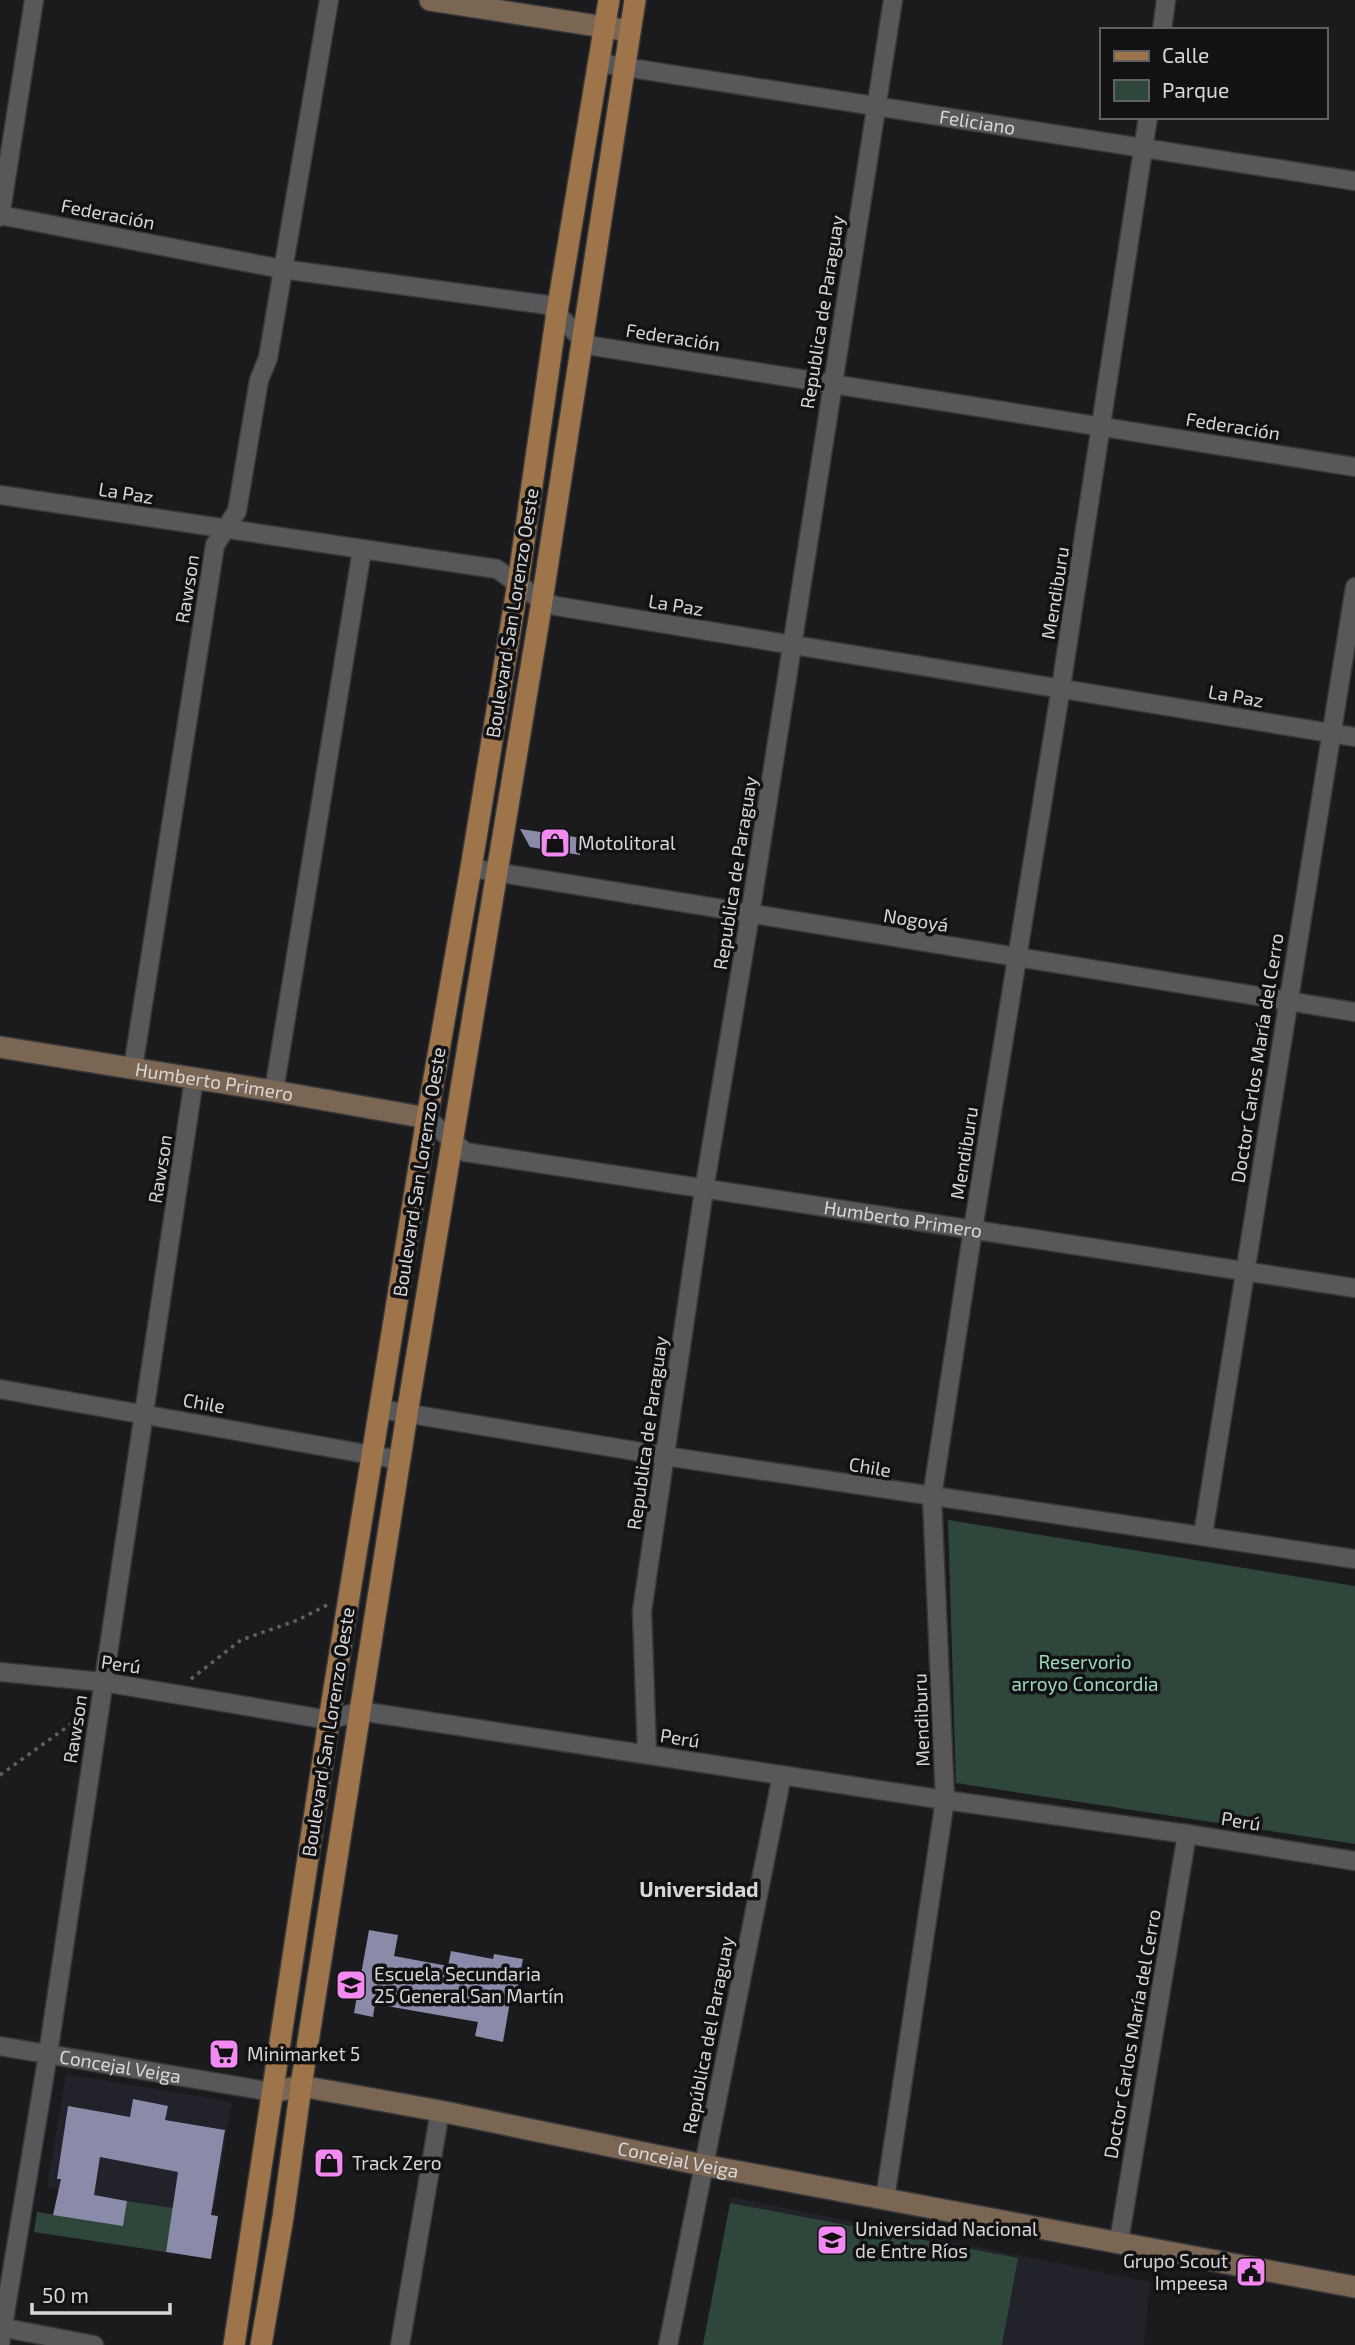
<svg xmlns="http://www.w3.org/2000/svg" width="1355" height="2345" viewBox="0 0 1355 2345" font-family="'Exo 2',sans-serif">
	<style>
		.built { fill: #22222b }
		.green { fill: #2f473b }
		.building { fill: #898ba9 }
		.lines { fill: none; stroke-linecap: round; stroke-linejoin: round }
		.street-casing { stroke: #38383a; stroke-width: 21 }
		.secondary-casing { stroke: #38383a; stroke-width: 24 }
		.primary-casing { stroke: #38383a; stroke-width: 24 }
		.path { stroke: #616164; stroke-width: 3.5; stroke-dasharray: 3.5 5; stroke-linecap: butt }
		.street { stroke: #58585b; stroke-width: 18 }
		.secondary { stroke: #7b6653; stroke-width: 21 }
		.primary { stroke: #9e744a; stroke-width: 21 }
		.labels { text-anchor: middle; stroke-width: 7; stroke-linejoin: round; paint-order: stroke }
		.street-label { font-size: 19px; fill: #d7d7d9; stroke: #121215 }
		.poi-label { font-size: 19px; fill: #d7d7d9; stroke: #121215; text-anchor: start }
		.park-label { font-size: 19px; fill: #9dd9ba; stroke: #121215 }
		.neighbourhood-label { font-size: 21px; font-weight: bold; fill: #d7d7d9; stroke: #121215 }
	</style>
	<rect width="100%" height="100%" fill="#1b1b1e"/>
	<g class="built">
		<path d="M66,2074l166,28 -19,113 -166,-28z"/>
		<path d="M731,2197l419,85 -6,63h-440z"/>
	</g>
	<g class="green">
		<path d="M948,1520l407,66v258l-399,-61z"/>
		<path d="M127,2201l46,7 -7,44 -132,-20 3,-20 86,13z"/>
		<path d="M730,2203l288,55 -16,87h-299z"/>
	</g>
	<g class="building">
		<path d="M520,829l62,9 -2,17 -50,-8z"/>
		<path d="M369,1930l29,5 -4,21 54,10 3,-15 42,8 1,-5 29,5 -7,38 -5,-1 -8,46 -28,-6 3,-14 -103,-18 -2,13 -19,-4z"/>
		<path d="M133,2099l35,7 -3,14 60,10 -14,85 7,1 -7,43 -45,-7 12,-80 -78,-15 -6,38 33,6 -4,25 -70,-11 8,-36h-4l11,-73 62,11z"/>
	</g>
	<g class="lines">
		<g class="street-casing">
			<g id="street">
				<path d="M1162,30l4,-30"/>
				<path id="s1" d="M599,63l756,118"/>
				<path d="M0,215l282,54 266,36 34,34 11,7 762,121"/>
				<path d="M0,217l34,-217"/>
				<path d="M0,495l497,74 45,32 14,5 799,131"/>
				<path d="M471,868l884,144"/>
				<path d="M133,1068l82,-523 22,-34 22,-131 9,-22 61,-358"/>
				<path d="M274,1091l88,-541"/>
				<path id="s2" d="M427,1118l38,34 890,136"/>
				<path d="M0,1389l400,71"/>
				<path d="M380,1409l285,47 690,103"/>
				<path d="M1203,1535l152,-948"/>
				<path d="M0,1672l103,10 226,38 31,-9 585,89 242,34 168,27"/>
				<path d="M647,1754l-5,-143 62,-421 46,-275 143,-915"/>
				<path id="s3" d="M0,2046l273,46"/>
				<path d="M885,2199l60,-399 -13,-303 41,-268 88,-542 87,-570"/>
				<path d="M1119,2241l68,-407"/>
				<path d="M0,2327l94,18"/>
				<path d="M0,2344l48,-290 146,-975"/>
				<path d="M400,2345l40,-234"/>
				<path d="M668,2345l114,-570"/>
			</g>
		</g>
		<g class="secondary-casing">
			<g id="secondary">
				<path d="M430,0l200,31"/>
				<path id="s4" d="M0,1047l274,44 153,27"/>
				<path id="s5" d="M273,2092l28,-6 139,25 263,54 652,122"/>
			</g>
		</g>
		<g class="primary-casing">
			<g id="primary">
				<path d="M234,2345l95,-625 98,-602 44,-250 47,-285 39,-271 52,-312"/>
				<path d="M261,2345l22,-128 18,-131 106,-672 135,-813 93,-601"/>
			</g>
		</g>
		<g class="path">
			<path d="M191,1679l50,-39 57,-20 29,-15"/>
			<path d="M0,1775l81,-58"/>
		</g>
		<use href="#street" class="street"/>
		<use href="#secondary" class="secondary"/>
		<use href="#primary" class="primary"/>
	</g>
	<defs>
		<g id="shop-square" transform="scale(1.575)"><rect x="-9" y="-9" width="18" height="18" rx="4" fill="#f38af2" stroke="#121215"/><path d="M-5-2.5h2.3a2.7 3.5 0 0 1 5.4 0H5L5.5 6h-11ZM-1.5-2.5h3a1.5 2.3 0 0 0-3 0Z" fill="#111"/></g>
		<g id="school-square" transform="scale(1.575)"><rect x="-9" y="-9" width="18" height="18" rx="4" fill="#f38af2" stroke="#121215"/><path d="M0-5L7-2L0 1L-7-2ZM-4 1L0 2.5L4 1V4Q0 6-4 4Z" fill="#111"/></g>
		<g id="supermarket-square" transform="scale(1.575)"><rect x="-9" y="-9" width="18" height="18" rx="4" fill="#f38af2" stroke="#121215"/><path d="M-6-5.5h2.5l.6 2H6L4.5 2H-2.5L-4.4-4H-6ZM-1.5 3.2a1.3 1.3 0 1 0 .1 0ZM3 3.2a1.3 1.3 0 1 0 .1 0Z" fill="#111"/></g>
		<g id="university-square" transform="scale(1.575)"><rect x="-9" y="-9" width="18" height="18" rx="4" fill="#f38af2" stroke="#121215"/><path d="M0-5L7-2L0 1L-7-2ZM-4 1L0 2.5L4 1V4Q0 6-4 4Z" fill="#111"/></g>
		<g id="civic-square" transform="scale(1.575)"><rect x="-9" y="-9" width="18" height="18" rx="4" fill="#f38af2" stroke="#121215"/><path d="M-.6-6.5H3V-4.5H.6V-3L4-1V1h2V6H-6V1h2V-1L-.6-3ZM-1.2 2.5V6h2.4V2.5Z" fill="#111"/></g>
	</defs>
	<g fill-rule="evenodd">
		<use href="#shop-square" x="555" y="843"/>
		<use href="#school-square" x="351" y="1985"/>
		<use href="#supermarket-square" x="224" y="2054"/>
		<use href="#shop-square" x="329" y="2163"/>
		<use href="#university-square" x="832" y="2240"/>
		<use href="#civic-square" x="1251" y="2272"/>
	</g>
	<g class="labels">
		<g class="street-label">
			<text dy="7" stroke="none"><textPath href="#s1" startOffset="383">Feliciano</textPath></text>
			<text transform="translate(108 214) rotate(11)" y="7">Federación</text>
			<text transform="translate(822 312) rotate(-81)" y="7">Republica de Paraguay</text>
			<text transform="translate(673 337) rotate(9)" y="7">Federación</text>
			<text transform="translate(1233 426) rotate(9)" y="7">Federación</text>
			<text transform="translate(126 493) rotate(9)" y="7">La Paz</text>
			<text transform="translate(187 589) rotate(-81)" y="7">Rawson</text>
			<text transform="translate(1055 593) rotate(-81)" y="7">Mendiburu</text>
			<text transform="translate(676 605) rotate(9)" y="7">La Paz</text>
			<text transform="translate(512 613) rotate(-81)" y="7">Boulevard San Lorenzo Oeste</text>
			<text transform="translate(1236 696) rotate(10)" y="7">La Paz</text>
			<text transform="translate(735 873) rotate(-81)" y="7">Republica de Paraguay</text>
			<text transform="translate(916 920) rotate(9)" y="7">Nogoyá</text>
			<text transform="translate(1257 1058) rotate(-81)" y="7">Doctor Carlos María del Cerro</text>
			<text dy="7" stroke="none"><textPath href="#s4" startOffset="217">Humberto Primero</textPath></text>
			<text transform="translate(964 1153) rotate(-81)" y="7">Mendiburu</text>
			<text transform="translate(160 1169) rotate(-81)" y="7">Rawson</text>
			<text transform="translate(419 1172) rotate(-81)" y="7">Boulevard San Lorenzo Oeste</text>
			<text dy="7" stroke="none"><textPath href="#s2" startOffset="494">Humberto Primero</textPath></text>
			<text transform="translate(204 1403) rotate(10)" y="7">Chile</text>
			<text transform="translate(647 1433) rotate(-82)" y="7">Republica de Paraguay</text>
			<text transform="translate(870 1467) rotate(9)" y="7">Chile</text>
			<text transform="translate(121 1664) rotate(8)" y="7">Perú</text>
			<text transform="translate(921 1720) rotate(-92)" y="7">Mendiburu</text>
			<text transform="translate(75 1729) rotate(-81)" y="7">Rawson</text>
			<text transform="translate(328 1732) rotate(-81)" y="7">Boulevard San Lorenzo Oeste</text>
			<text transform="translate(680 1738) rotate(9)" y="7">Perú</text>
			<text transform="translate(1241 1821) rotate(9)" y="7">Perú</text>
			<text transform="translate(1132 2034) rotate(-80)" y="7">Doctor Carlos María del Cerro</text>
			<text transform="translate(708 2035) rotate(-79)" y="7">República del Paraguay</text>
			<text dy="7" stroke="none"><textPath href="#s3" startOffset="122">Concejal Veiga</textPath></text>
			<text dy="7" stroke="none"><textPath href="#s5" startOffset="413">Concejal Veiga</textPath></text>
		</g>
		<g class="poi-label">
			<text x="578" y="850">Motolitoral</text>
			<text x="374" y="1981">Escuela Secundaria<tspan x="374" dy="22">25 General San Martín</tspan></text>
			<text x="247" y="2061">Minimarket 5</text>
			<text x="352" y="2170">Track Zero</text>
			<text x="855" y="2236">Universidad Nacional<tspan x="855" dy="22">de Entre Ríos</tspan></text>
			<text x="1228" y="2268" text-anchor="end">Grupo Scout<tspan x="1228" dy="22">Impeesa</tspan></text>
		</g>
		<g class="park-label">
			<text x="1085" y="1669">Reservorio<tspan x="1085" dy="22">arroyo Concordia</tspan></text>
		</g>
		<g class="neighbourhood-label">
			<text x="699" y="1897">Universidad</text>
		</g>
	</g>
	<rect x="1100" y="28" width="228" height="91" fill="#121215" stroke="#616163" stroke-width="2"/>
	<rect x="1114" y="51" width="35" height="10" fill="#9e744a" stroke="#616163" stroke-width="2"/>
	<text x="1162" y="63" font-size="21" fill="#d7d7d9">Calle</text>
	<rect x="1114" y="80" width="35" height="21" fill="#2f473b" stroke="#616163" stroke-width="2"/>
	<text x="1162" y="98" font-size="21" fill="#d7d7d9">Parque</text>
	<path d="M32 2303v10h138v-10" fill="none" stroke="#d7d7d9" stroke-width="3.5"/>
	<text x="42" y="2303" font-size="21" fill="#d7d7d9" stroke="#121215" stroke-width="5" paint-order="stroke">50 m</text>
</svg>
